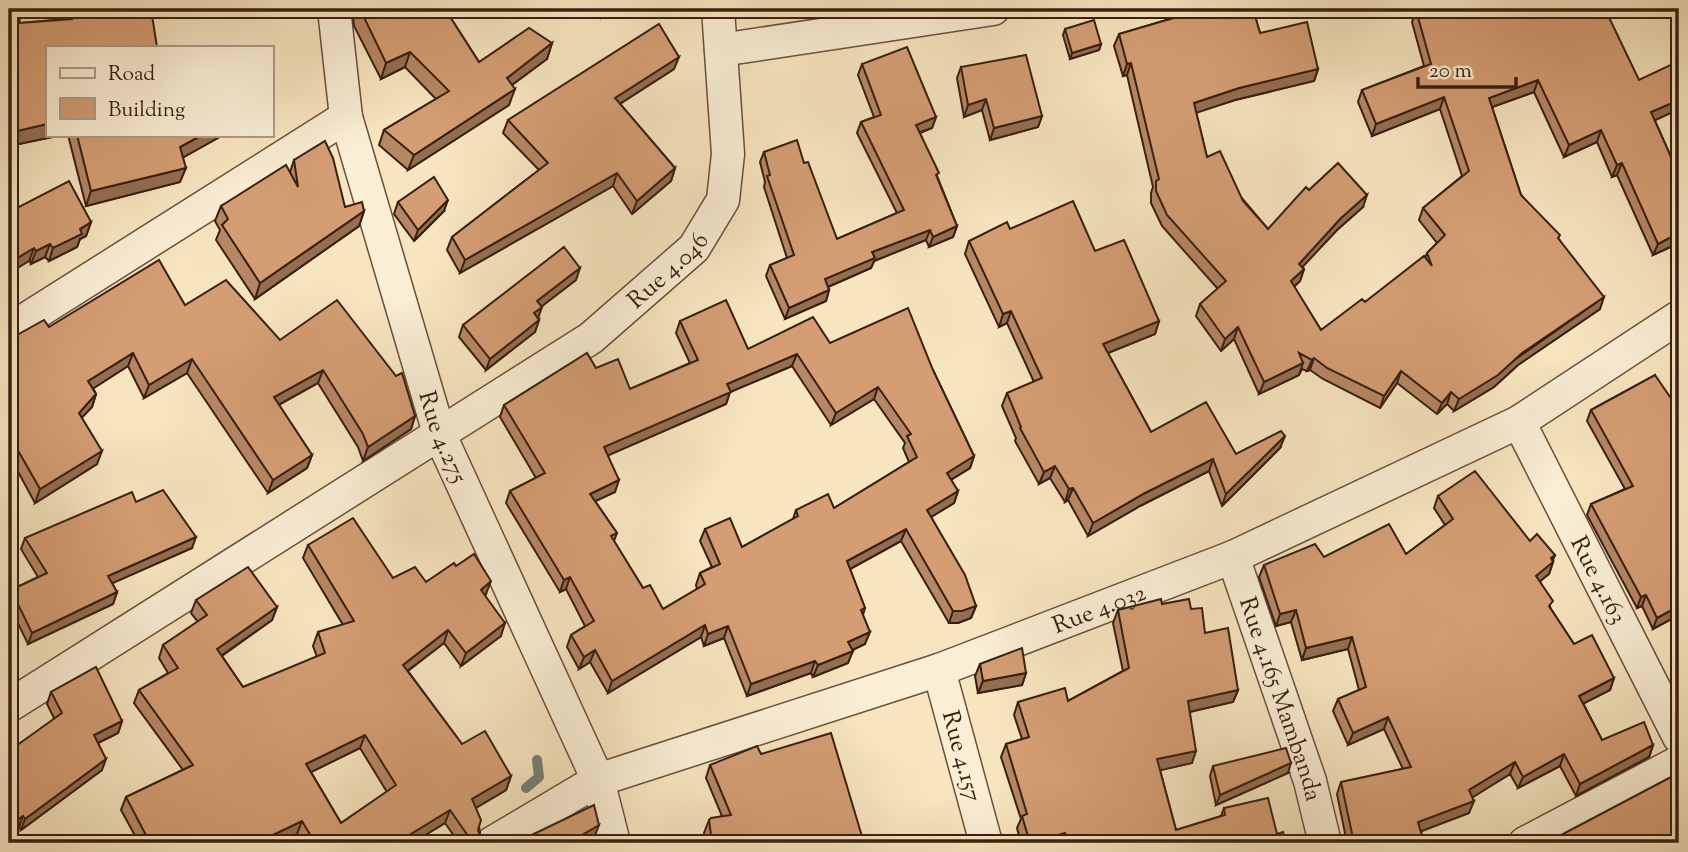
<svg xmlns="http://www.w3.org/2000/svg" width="1688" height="852" viewBox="0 0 1688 852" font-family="'Sorts Mill Goudy',serif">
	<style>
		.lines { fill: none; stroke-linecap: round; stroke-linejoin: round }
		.stream { stroke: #767e76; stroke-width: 10 }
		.street-casing { stroke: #68503c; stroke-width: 35 }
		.street { stroke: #faeed5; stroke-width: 32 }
		.wall { fill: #b68764; stroke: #391f11; stroke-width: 2; fill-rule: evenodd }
		.shaded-wall { fill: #946e51; stroke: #391f11; stroke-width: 2 }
		.building { fill: #d49d74; stroke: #391f11; stroke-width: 2; fill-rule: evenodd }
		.labels { text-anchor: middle; stroke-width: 5; stroke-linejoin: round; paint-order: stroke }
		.street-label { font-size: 24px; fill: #391f11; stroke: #faeed5 }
	</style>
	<rect width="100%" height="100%" fill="#f7e5bf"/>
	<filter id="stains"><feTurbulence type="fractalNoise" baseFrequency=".00286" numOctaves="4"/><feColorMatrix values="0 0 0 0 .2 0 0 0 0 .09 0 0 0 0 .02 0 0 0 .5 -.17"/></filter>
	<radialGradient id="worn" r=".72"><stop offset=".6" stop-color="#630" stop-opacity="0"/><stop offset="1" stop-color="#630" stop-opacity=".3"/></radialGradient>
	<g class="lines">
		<path class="stream" d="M526,788l13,-11 -2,-17"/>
		<g class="street-casing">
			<g id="street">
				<path id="s1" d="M334,9l12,108 93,316 159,347 16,63"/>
				<path d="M721,50l272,-41"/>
				<path d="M9,330l337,-213"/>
				<path id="s2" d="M1519,422l160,315"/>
				<path id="s3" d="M1233,557l77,224 15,62"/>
				<path id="s4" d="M939,670l47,173"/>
				<path id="s5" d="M9,706l582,-368 103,-90 29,-48 5,-46 -10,-145"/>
				<path id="s6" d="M492,843l106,-63 341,-110 294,-113 286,-135 160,-105"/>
				<path d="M1525,843l154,-81"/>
			</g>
		</g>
		<use href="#street" class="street"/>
	</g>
	<g class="wall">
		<path d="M9,9l11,14 44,-4v-10h87l-104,126h15l-53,11z"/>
		<path d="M356,9h89l34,53 73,-19 -5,16 -35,26 -3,20 -101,65 -29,-25 5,-15 52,-31 -31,-32 -24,12 -27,-53 -1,-9z"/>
		<path d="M595,9h17l-10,8z"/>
		<path d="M1167,9h86l7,24 58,36 -4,12 -79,19 -39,12 11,45 61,72 41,-39 54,17 -26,23 -35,37 2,2 -4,12 -6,6 27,43 44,-28 60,-44 2,-5 10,-10 -18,-23 4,-12 39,-32 -22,-67 -68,27 -14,-34 4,-12 62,-24 -12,-44 4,-12 239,111 24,54v68l-26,12 -36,-80 -5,2 -15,-35 -33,15 -30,-65 -42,15 29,88 38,44 41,70 -82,56 -24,22 -40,24 -7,-7 -10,10 -40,-31 -17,25 -57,-29 -13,-9 -3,1 -5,-2 -3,6 -40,19 -25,-55 -13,12 -25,-35 4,-12 18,-15 -56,-63 -11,-23v-10l2,-6 -26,-112 -4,1 -9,-30 5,-12 51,-15z"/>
		<path d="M1065,29l36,15 -2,6 -29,9 -7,-24z"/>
		<path d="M862,64l74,53 -4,11 -12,5 37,93 -4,11 -24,10 -3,-7 -52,21 -3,7 -43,19 1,3 -3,11 -41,18 -19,-43 4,-11 17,-7 -23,-71 1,-5 -5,-20 4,-10 40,11 33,76 60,-26 -40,-80 4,-11 13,-5 -16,-42z"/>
		<path d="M961,67l81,49 -4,11 -48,13 -8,-30 -18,7 -7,-39z"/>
		<path d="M674,69l-54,35 55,64 -4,13 -39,33 -19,-28 -153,87 -13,-23 5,-13 87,-67 -36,-37 5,-13z"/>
		<path d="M68,135h155l-40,22 -3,25 -94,24z"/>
		<path d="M294,160l51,47 19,4 -5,15 -104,73 -39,-59 4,-10 -5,-9 6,-15 69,-34z"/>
		<path d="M398,202l46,9 -30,30 -20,-27z"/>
		<path d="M9,212l82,10 -5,14 -6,3 -3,8 -28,14 -4,-4 -14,7z"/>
		<path d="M1010,229l85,22 64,70 -4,13 -47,19 43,79 85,22 44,-6 -58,58 -13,-35 -69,35 -52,30 -20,-36 -3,2 -15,-24 -11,6 -24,-43 1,-3 -14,-32 5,-13 27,-11 -27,-59 -8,4 -34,-73 4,-13z"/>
		<path d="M576,280l-34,26 -4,12 1,2 -4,12 -49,38 -27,-33 4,-12z"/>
		<path d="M185,305l95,35 135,76 -4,13 -48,32 -5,-14 -40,-64 -39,22 33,50 -5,13 -39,25 -81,-120 -43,25 -16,-32 -35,22 3,6 -4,13 -11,11 16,46 -62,39 -26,-48v-115l40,-13z"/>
		<path d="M680,321l68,28 82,-6 103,27 41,86 -4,12 -19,12 7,11 -4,12 -23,14 45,89 -5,12 -13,5h-9l-48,-82 -51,28 15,39 -2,7 2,29 -13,6 -4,13 -35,14 -2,-4 -64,23 -23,-58 -20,8 -3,-9 -93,56 -18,-31 -11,7 -12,-22 4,-12 14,-9 -19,-37 -6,3 -54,-89 4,-12 26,-13 -36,-61 4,-12 92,-37 34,21 60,-26 -14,-30zM792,366l39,59 43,-26 31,44 -2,5 6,14 -75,46 -38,2 -3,9 -51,28 -37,-18 -5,12 12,26 -12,6 -4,12 1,4 -34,20 -20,-21 -29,-47 3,-8 -22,-32 20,-9 -7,-37 118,-51 4,-12z"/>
		<path d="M1655,375l24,240 -26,14 -11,-23 -5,2 -50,-93 4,-11 34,-15 -38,-68 4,-11z"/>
		<path d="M1438,496l92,45 25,14 -2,5v2l-4,12 -9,7 11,28 23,35 40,34 -4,12 -27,13 19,37 51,5 -4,12 -73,39 -16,-30 -42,22 -8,-14 -38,23 -3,16 -48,18 3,12h-77l-10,-49 4,-12 62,-13 -19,-40 -36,16 -15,-34 5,-12 21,-9 -11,-41 -46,11 -11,-38 -15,4 -17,-49 5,-12 60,-8 82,-3 39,-29 -11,-17z"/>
		<path d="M136,502l56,46 -80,35 5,9 -4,12 -85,40 -19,-39v-8l2,-7 27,-13 -17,-28 4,-11z"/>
		<path d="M308,545l85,33 33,4 30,-16 30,28 -1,1 16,41 -40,30 -17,-23 -36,28 54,73 49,32 -5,14 -30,18 5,31 4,4h-26l-14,-20 -33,20h-110l-5,-9 -19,9h-139l-18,-33 5,-13 57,-27 -49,-67 5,-13 29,-17 -9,-15 4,-13 35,-23 -7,-9 5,-13 81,7 -5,13 -50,36 21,31 74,-30 -4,-11 5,-14 25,-7 -40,-67zM360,748l27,44 -46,31 -30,-51z"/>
		<path d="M1162,604l29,5 47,81 -5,12 -43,10 2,51 -32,7 16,60 45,-14 3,-8 53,26 9,9h-265l-4,-15 4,-9 -20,-62 5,-13 16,-5 -8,-24 4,-13 50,-1 55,-30 -10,-48 5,-13z"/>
		<path d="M980,664l46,9 -4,12 -44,8 -3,-17z"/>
		<path d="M51,692l71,29 -4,12 -20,10 4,27 -81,60 -2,-3 35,-109 -7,-14z"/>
		<path d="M761,754l103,89h-158l-2,-10 5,-13 13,-4 -16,-38 4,-13z"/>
		<path d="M1213,766l75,7 -72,32 -6,-29z"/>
	</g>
	<g class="shaded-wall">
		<path d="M605,9h7l-10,8z"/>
		<path d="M552,43l-5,16 -46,34 6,-15z"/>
		<path d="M1101,44l-2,6 -29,9 2,-6z"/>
		<path d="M410,52l-5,15 -24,12 5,-16z"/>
		<path d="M679,57l-5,12 -64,41 5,-12z"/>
		<path d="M1131,63l-4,12 -4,1 4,-12z"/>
		<path d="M1318,69l-4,12 -79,19 -45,15 4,-12 45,-15z"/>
		<path d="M1538,80l-4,12 -50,18 5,-12z"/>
		<path d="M515,89l-6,16 -101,65 6,-15z"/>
		<path d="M1444,97l-4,12 -68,27 4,-12z"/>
		<path d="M986,99l-4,11 -18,7 4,-12z"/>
		<path d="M1679,100v9l-32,15 4,-12z"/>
		<path d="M1042,116l-4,11 -48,13 4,-12z"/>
		<path d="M936,117l-4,11 -20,7 4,-10z"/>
		<path d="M47,124v11h15l-53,11v-13z"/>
		<path d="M1601,130l-4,12 -33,15 5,-12z"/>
		<path d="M202,135h21l-48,27 5,-15z"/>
		<path d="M1622,163l-5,12 -5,2 5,-12z"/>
		<path d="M186,168l-6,14 -94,24 5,-15z"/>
		<path d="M675,168l-4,13 -39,33 5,-13z"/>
		<path d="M617,173l-4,13 -153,87 5,-13z"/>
		<path d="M1367,195l-4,12 -26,23 -42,45 4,-11 42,-46z"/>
		<path d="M448,200l-4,11 -30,30 4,-11z"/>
		<path d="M364,211l-5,15 -104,73 5,-16z"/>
		<path d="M91,222l-5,14 -6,3 -3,8 -28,14 4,-13z"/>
		<path d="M957,226l-4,11 -24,10 4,-10z"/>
		<path d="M930,230l-4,10 -52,21 -3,7 -50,22 4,-11 47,-27z"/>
		<path d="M1679,233v10l-26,12 5,-11z"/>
		<path d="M50,244l-5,13 -14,7 5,-13z"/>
		<path d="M34,248l-5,13 -20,12v-10z"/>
		<path d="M580,268l-4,12 -43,33 4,-12z"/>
		<path d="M1304,269l-4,12 -14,12 5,-12z"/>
		<path d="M829,290l-3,11 -41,18 4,-11z"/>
		<path d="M1604,297l-4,12 -82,56 -24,22 -40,24 5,-12z"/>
		<path d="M542,307l-4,11 -4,-5z"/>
		<path d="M1011,311l-4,12 -8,4 4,-13z"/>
		<path d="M539,320l-4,12 -49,38 4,-11z"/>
		<path d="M1159,321l-4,13 -57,23 5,-13z"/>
		<path d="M1238,327l-4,12 -13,12 4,-12z"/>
		<path d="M133,353l-5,13 -45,29 5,-14z"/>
		<path d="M797,354l-5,12 -62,26 -4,12 -126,55 4,-12 123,-63z"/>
		<path d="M1314,358l-4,12 -3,1 5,-11z"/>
		<path d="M192,359l-5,14 -43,25 5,-13z"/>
		<path d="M1303,363l-4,12 -40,19 5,-12z"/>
		<path d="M323,370l-5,13 -49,27 5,-13z"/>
		<path d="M1401,371l-4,12 -17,25 4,-12z"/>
		<path d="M878,387l-4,12 -43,26 5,-12z"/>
		<path d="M1451,392l-4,12 -10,10 5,-11z"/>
		<path d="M96,394l-4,13 -18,19 5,-13z"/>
		<path d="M415,416l-4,13 -48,32 5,-14z"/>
		<path d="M1285,436l-5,12 -58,58 4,-12z"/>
		<path d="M102,451l-5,13 -62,39 5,-14z"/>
		<path d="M312,455l-5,13 -39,25 5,-13z"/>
		<path d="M974,456l-4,12 -28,17 5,-12z"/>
		<path d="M1213,459l-4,12 -69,35 -52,30 5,-13 52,-30z"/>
		<path d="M1055,466l-5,12 -11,6 5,-12z"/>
		<path d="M619,480l-4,12 -30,14 5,-12z"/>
		<path d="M1073,488l-5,12 -3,2 4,-13z"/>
		<path d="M958,491l-4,12 -31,19 4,-12z"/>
		<path d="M906,529l-5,12 -58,32 4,-12z"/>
		<path d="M196,537l-4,11 -88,39 4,-11z"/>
		<path d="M1555,555l-4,8 2,-1 -4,12 -17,14 4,-12z"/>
		<path d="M570,577l-4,12 -6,3 4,-12z"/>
		<path d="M491,581l-5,13 -10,9 5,-13z"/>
		<path d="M117,592l-4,12 -85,40 4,-11z"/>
		<path d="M1646,595l-4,11 -5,2 4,-11z"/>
		<path d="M976,606l-5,12 -13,5h-9l4,-12z"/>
		<path d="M1679,606v9l-26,14 4,-11z"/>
		<path d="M277,607l-5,13 -60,42 5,-13z"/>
		<path d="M1296,610l-5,12 -15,4 4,-12z"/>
		<path d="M505,623l-4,13 -40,30 5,-13z"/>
		<path d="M705,625l-4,12 -93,56 4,-12z"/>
		<path d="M728,626l-4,12 -20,8 4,-12z"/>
		<path d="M448,630l-4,13 -46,35 5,-13z"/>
		<path d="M870,632l-5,12 -21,10 4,-12z"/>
		<path d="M1352,637l-4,12 -46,11 4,-12z"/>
		<path d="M595,650l-5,12 -11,7 5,-12z"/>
		<path d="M853,651l-5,12 -35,14 5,-12z"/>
		<path d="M815,661l-4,12 -64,23 4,-12z"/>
		<path d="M1026,673l-4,12 -44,8 5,-12z"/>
		<path d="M1614,678l-4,12 -35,18 4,-12z"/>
		<path d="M1238,690l-5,12 -49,11 4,-12z"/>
		<path d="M1388,717l-4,12 -36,16 5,-12z"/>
		<path d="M122,721l-4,12 -28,14 4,-12z"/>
		<path d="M365,735l-5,13 -59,29 5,-13z"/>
		<path d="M1653,745l-4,12 -73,39 4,-12z"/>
		<path d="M1196,751l-4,12 -39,9 4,-13z"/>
		<path d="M1564,754l-4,12 -42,22 5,-11z"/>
		<path d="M106,759l-4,11 -81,60 4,-11z"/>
		<path d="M1515,762l-5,12 -45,28 4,-12z"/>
		<path d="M1291,763l-3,10 -72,32 4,-10z"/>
		<path d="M511,776l-5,14 -39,23 5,-14z"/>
		<path d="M1474,801l-5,12 -55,21 4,-12z"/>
		<path d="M450,810l-5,13 -33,20h-16z"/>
		<path d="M23,816l-4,11 -10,8v-9z"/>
		<path d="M302,821l-5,13 -19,9h-22z"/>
		<path d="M599,825l-5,13 -9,5h-17z"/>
		<path d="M1065,833l-4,10h-30z"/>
	</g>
	<g class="building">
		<path d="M9,9h9l2,14 52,-4 -2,-10h81l6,38h-110v77l-38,9z"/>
		<path d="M360,9h85l34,53 50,-34 23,15 -45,35 8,11 -101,66 -30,-25 65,-39 -39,-39 -24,11z"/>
		<path d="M1175,9h78l7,24 47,-11 11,47 -79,19 -45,15 13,54 13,-6 23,50 25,28 38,-42 3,3 29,-27 29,32 -26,23 -42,46 5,5 -13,12 30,49 41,-31 3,3 59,-46 8,10 -5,-13 18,-18 -22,-27 46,-37 -25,-74 -68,27 -14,-34 69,-26 -15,-54 4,-1h185l34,71 40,-19v39l-28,12 28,63v58l-21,11 -36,-81 -5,2 -16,-35 -32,15 -31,-65 -49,18 32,97 39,40 -2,3 46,59 -82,56 -24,22 -39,24 -8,-7 -9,11 -41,-32 -17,25 -57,-28 -13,-10 -2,2 -13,-7 4,10 -39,19 -26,-55 -13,12 -25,-35 26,-23 -59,-66 -11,-24v-10l3,-2 -28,-116 -4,1 -8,-30 58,-17z"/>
		<path d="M1094,20l7,24 -29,9 -7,-24z"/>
		<path d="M659,24l20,33 -64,41 60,70 -38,33 -20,-28 -152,87 -13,-23 96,-74 -40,-43z"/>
		<path d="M907,47l29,70 -20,8 23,48 -3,2 21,51 -24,11 -3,-7 -58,22 3,6 -50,21 4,11 -40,18 -19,-43 24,-10 -27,-79 3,-1 -6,-23 33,-12 7,23 4,-1 29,77 67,-29 -43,-88 20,-7 -19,-51z"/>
		<path d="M1026,55l16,61 -48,12 -8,-29 -18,6 -7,-38z"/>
		<path d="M77,135h125l-22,12 6,21 -95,23z"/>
		<path d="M325,141l8,17 12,49 17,-5 2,9 -104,72 -38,-58 6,-6 -7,-13 65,-41 12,22 -4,-27z"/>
		<path d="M434,177l14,23 -30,30 -20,-28z"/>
		<path d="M69,181l22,41 -11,7 2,5 -29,14 -3,-4 -14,7 -2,-3 -25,15v-51z"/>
		<path d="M1073,201l22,50 29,-11 35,81 -56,23 48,88 55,-30 30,52 45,-23 4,5 -59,58 -13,-35 -68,34 -52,30 -20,-35 -4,1 -14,-23 -11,6 -24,-44 1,-1 -14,-34 35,-15 -31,-67 -8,3 -34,-73 38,-19 3,7z"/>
		<path d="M564,247l16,21 -43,33 5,6 -8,6 5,7 -49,39 -27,-34z"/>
		<path d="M159,260l26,45 41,-25 54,60 57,-40 59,76 6,-3 13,43 -47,31 -5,-13 -40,-64 -49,27 38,58 -39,25 -81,-121 -43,26 -16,-32 -45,28 8,13 -17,19 23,38 -62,38 -28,-49 -3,2v-102l8,-5 27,-15 5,7z"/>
		<path d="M726,300l22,49 65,-32 17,26 78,-35 25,62 41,86 -27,17 11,18 -31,19 38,65 11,31 -14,5h-9l-47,-82 -59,32 18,47 -4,2 9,22 -22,10 5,9 -35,14 -3,-4 -64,23 -23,-58 -20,8 -3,-9 -93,56 -17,-31 -11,7 -13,-22 23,-14 -24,-44 -6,3 -54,-89 35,-18 -41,-68 83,-52 9,15 22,-9 12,30 68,-29 -18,-39zM797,354l39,59 42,-26 33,47 -4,2 10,21 -83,51 -6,-14 -32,16 2,6 -56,31 -12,-29 -25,11 15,35 -20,9 5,11 -42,25 -13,-24 -7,3 -32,-52 6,-3 -27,-39 29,-14 -15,-33 127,-55 -4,-8z"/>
		<path d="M1655,375l24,35v196l-22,12 -11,-23 -5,2 -50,-93 42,-18 -42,-76z"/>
		<path d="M1475,471l55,70 7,-7 18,21 -4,3 2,4 -17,14 17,25 -4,5 25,38 18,-9 22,43 -35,18 23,44 42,-18 9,23 -73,39 -16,-30 -41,23 -8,-15 -46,28 5,11 -56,21 6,21h-70l-13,-61 70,-15 -23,-50 -35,16 -15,-34 28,-12 -14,-50 -46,11 -10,-38 -16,4 -16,-49 51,-21 9,13 65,-33 17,30 47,-35 -15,-23z"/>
		<path d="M163,490l33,47 -88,39 9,16 -85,41 -21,-43 36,-17 -22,-35 107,-46 4,10z"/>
		<path d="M353,518l40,60 22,-11 11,15 28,-19 2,3 18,-12 17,27 -10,9 24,33 -39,30 -18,-23 -45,35 59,79 23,-13 26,45 -39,23 9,21 -3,10 3,9 4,4h-12l-23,-33 -54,33h-81l-13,-22 -46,22h-112l5,-2 -23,-44 67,-32 -54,-75 39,-22 -15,-23 44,-30 -11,-15 52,-33 29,40 -60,42 26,38 82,-34 -7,-21 36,-11 -46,-76zM365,735l31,50 -55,38 -35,-59z"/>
		<path d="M1161,599l1,5 27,-5 2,10 11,-1 3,25 23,-5 10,62 -50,11 8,50 -39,8 19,71 49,-15 -1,-7 44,-10 9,36 6,-2 3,11h-218l-3,-10 -35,10 -8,-27 5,-2 -21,-70 23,-7 -11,-35 47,-14 3,13 61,-33 -11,-58z"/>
		<path d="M1022,648l4,25 -43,8 -3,-17z"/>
		<path d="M96,667l26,54 -28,14 12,24 -81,60 -2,-3 -14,10v-75l53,-38 -11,-21z"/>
		<path d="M831,733l33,110h-152l-3,-23 2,-2 20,-3 -21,-50 47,-19 4,8z"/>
		<path d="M1286,748l5,15 -71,32 -7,-29z"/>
		<path d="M1671,777l8,20v46h-133z"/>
		<path d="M594,805l5,20 -31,18h-53z"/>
	</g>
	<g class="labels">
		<g class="street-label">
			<text dy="8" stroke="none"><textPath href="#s5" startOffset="791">Rue 4.046</textPath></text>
			<text dy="8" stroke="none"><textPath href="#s1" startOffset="443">Rue 4.275</textPath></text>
			<text dy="8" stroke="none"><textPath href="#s2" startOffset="177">Rue 4.163</textPath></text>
			<text dy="8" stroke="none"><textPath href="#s6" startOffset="653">Rue 4.032</textPath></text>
			<text dy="8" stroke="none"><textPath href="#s3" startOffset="150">Rue 4.165 Mambanda</textPath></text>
			<text dy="8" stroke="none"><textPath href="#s4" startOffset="89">Rue 4.157</textPath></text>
		</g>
	</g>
	<rect width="1688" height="852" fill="none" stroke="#f7e5bf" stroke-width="35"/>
	<rect x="10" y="10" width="1667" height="831" fill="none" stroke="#391f11" stroke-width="3.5"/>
	<rect x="18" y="18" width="1653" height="817" fill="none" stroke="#391f11" stroke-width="2"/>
	<rect x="46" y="46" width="228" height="91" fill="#faeed5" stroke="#ad9b87" stroke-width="2"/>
	<rect x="60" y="68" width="35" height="10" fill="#faeed5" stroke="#ad9b87" stroke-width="2"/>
	<text x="108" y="80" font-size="21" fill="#391f11">Road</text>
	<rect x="60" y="98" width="35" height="21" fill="#d49d74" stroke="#ad9b87" stroke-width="2"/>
	<text x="108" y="116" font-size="21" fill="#391f11">Building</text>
	<path d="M1418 77v10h98v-10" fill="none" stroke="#391f11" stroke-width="3.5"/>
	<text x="1429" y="77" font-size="21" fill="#391f11" stroke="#faeed5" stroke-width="5" paint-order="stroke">20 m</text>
	<rect width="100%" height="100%" filter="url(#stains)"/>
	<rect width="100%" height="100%" fill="url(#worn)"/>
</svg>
